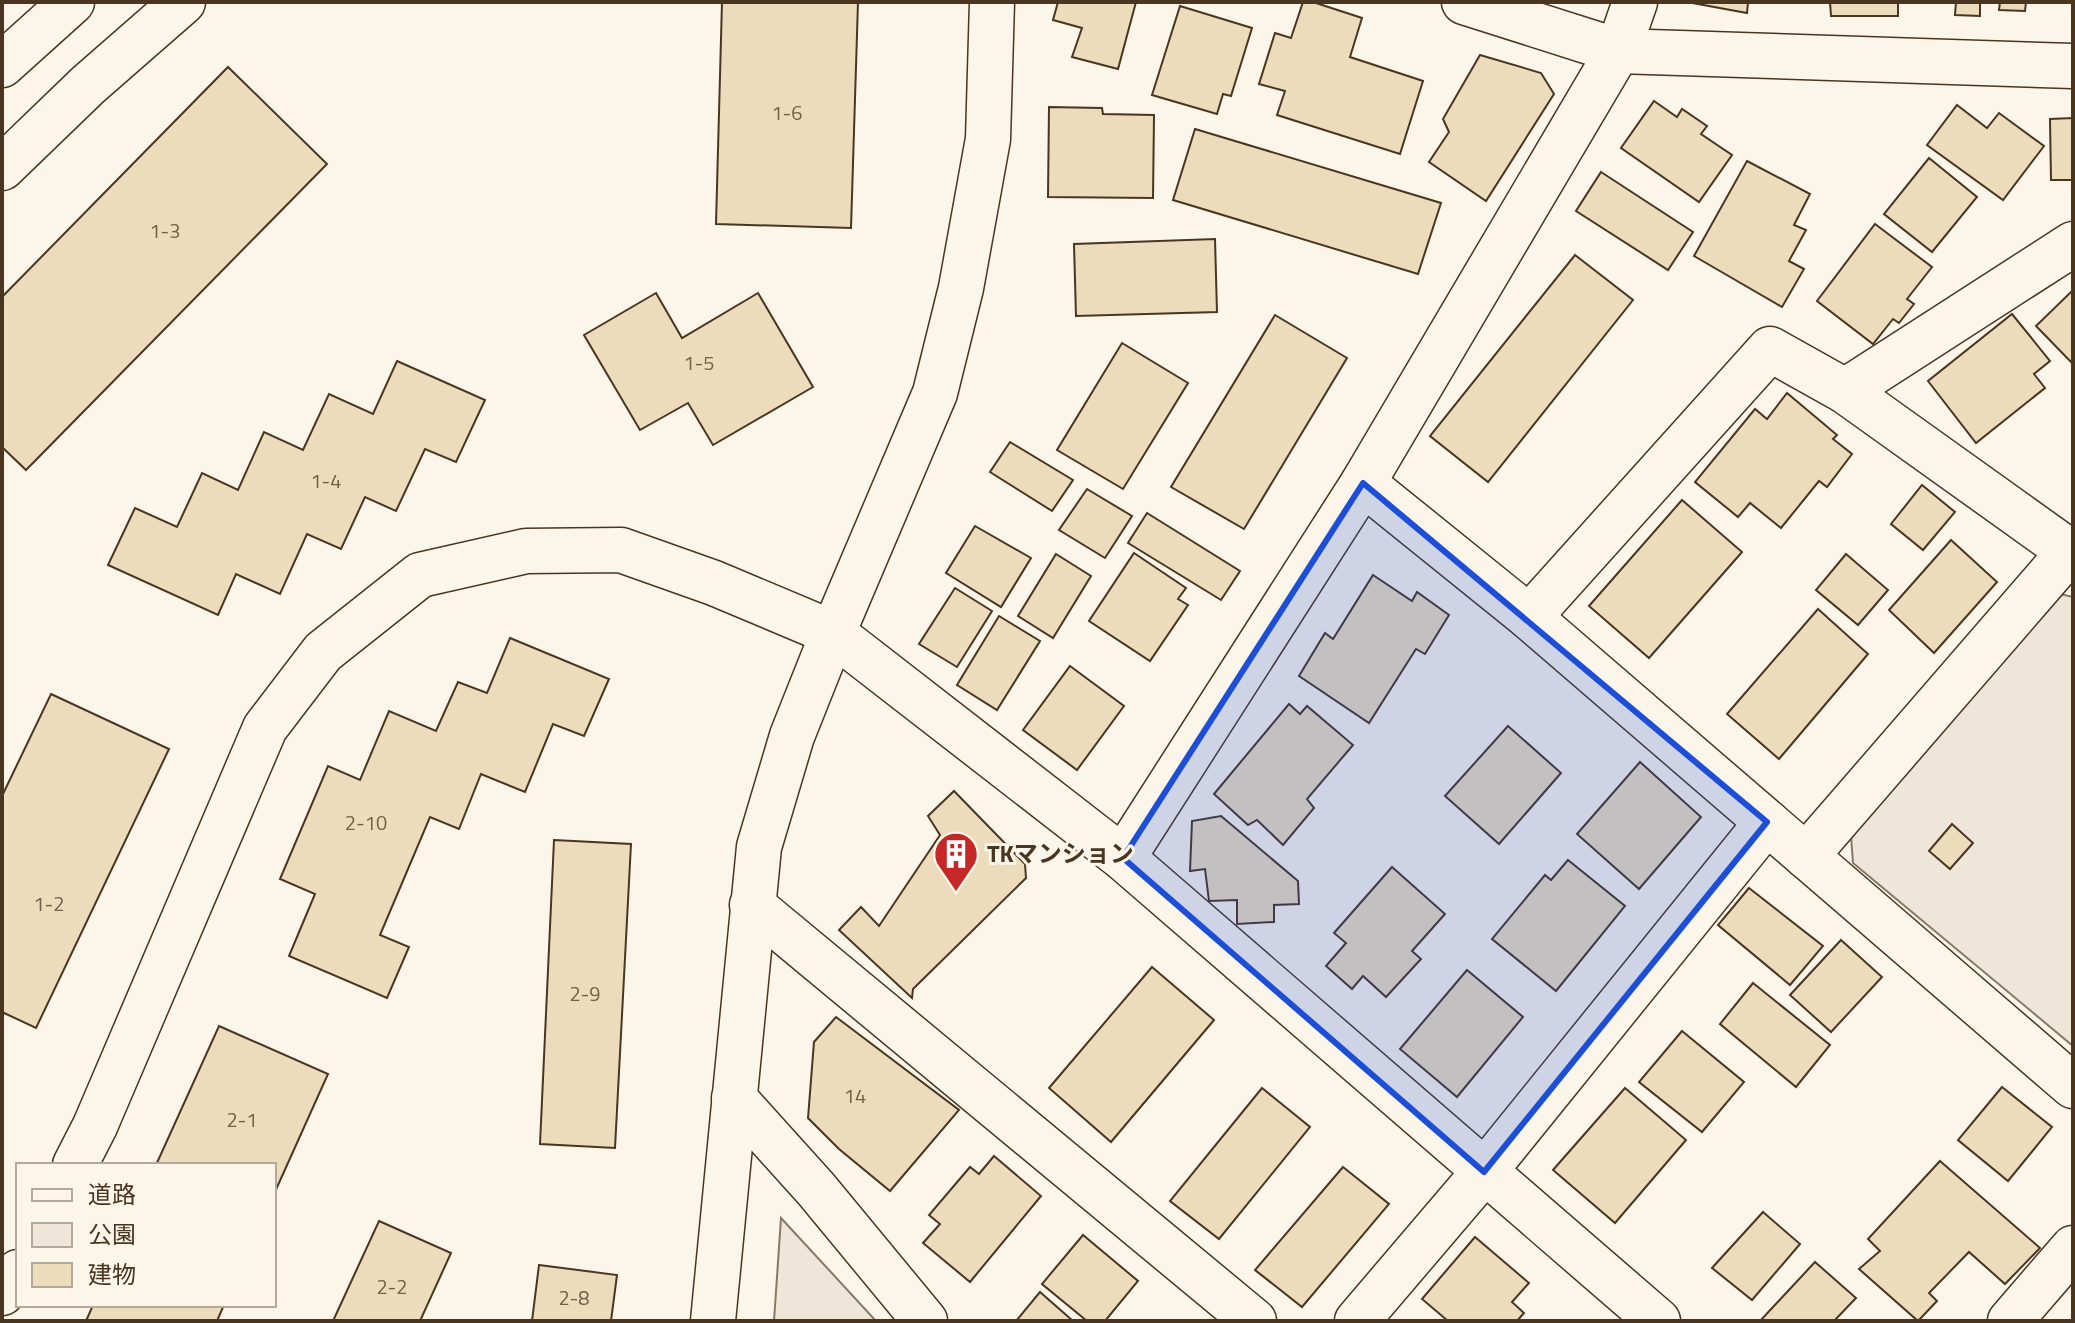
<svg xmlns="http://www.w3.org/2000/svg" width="2075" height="1323" viewBox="0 0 2075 1323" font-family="'Titillium Web','Noto Sans JP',sans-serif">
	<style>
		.green { fill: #ede6d9; stroke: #887966; stroke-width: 2 }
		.building { fill: #ecdcbc; stroke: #4a3520; stroke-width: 2 }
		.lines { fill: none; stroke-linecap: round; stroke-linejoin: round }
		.minor-casing { stroke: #4a3520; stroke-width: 47 }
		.minor { stroke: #fbf6e9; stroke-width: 44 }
		.marked { fill: #1d4ed8; fill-opacity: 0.2; stroke: #1d4ed8; stroke-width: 6; stroke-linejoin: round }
		.labels { text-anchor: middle; stroke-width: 6; stroke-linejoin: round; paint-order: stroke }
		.number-label { font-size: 20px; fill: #725f47 }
		.poi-label { font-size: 24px; font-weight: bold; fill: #4a3520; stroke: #fbf6e9; text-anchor: start }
	</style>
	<rect width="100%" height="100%" fill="#fbf6e9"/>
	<g class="green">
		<path d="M2056,593l17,4v449l-220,-183 -2,-27z"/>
		<path d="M781,1218l95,103h-102z"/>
	</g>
	<g class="building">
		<path d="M722,2h136l-7,226 -135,-4z"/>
		<path d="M1058,2h78l-18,67 -46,-12 10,-29 -29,-8z"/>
		<path d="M1303,2h10l49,16 -12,39 73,24 -23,73 -123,-39 8,-24 -26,-7 16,-51 16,5z"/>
		<path d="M1687,2h61l-1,11z"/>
		<path d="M1830,2h68v14h-67z"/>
		<path d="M1956,2h24v14l-25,-1z"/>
		<path d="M2000,2h26l-1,9 -26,-1z"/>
		<path d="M1180,6l72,22 -21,68 -8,-2 -6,20 -65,-19z"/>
		<path d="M1480,55l61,18 13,21 -68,107 -57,-39 20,-30 -6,-13z"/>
		<path d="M228,67l99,97 -301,306 -24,-23v-150z"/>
		<path d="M1654,101l23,16 5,-8 25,17 -6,8 31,21 -33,47 -78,-54z"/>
		<path d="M1957,105l30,23 12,-15 45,33 -41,54 -76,-55z"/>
		<path d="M1049,107l53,1 1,6 51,1 -1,83 -105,-1z"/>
		<path d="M2073,118v62h-22l-1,-61z"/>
		<path d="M1195,129l246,74 -23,71 -245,-74z"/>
		<path d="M1929,158l48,39 -45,55 -48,-38z"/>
		<path d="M1747,161l63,33 -16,31 12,5 -17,31 15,8 -22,38 -88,-51z"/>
		<path d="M1601,172l92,60 -25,38 -92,-59z"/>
		<path d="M1875,224l57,43 -25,32 7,5 -15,19 -6,-4 -20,25 -56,-43z"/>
		<path d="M1215,239l2,73 -141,4 -2,-72z"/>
		<path d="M1575,255l58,45 -145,182 -58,-46z"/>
		<path d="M2073,290v74l-37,-38z"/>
		<path d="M656,293l26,45 76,-45 55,94 -100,58 -25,-42 -48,27 -56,-95z"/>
		<path d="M2012,314l38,47 -16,13 11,14 -69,55 -48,-62z"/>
		<path d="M1275,315l72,43 -103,171 -73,-42z"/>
		<path d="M1122,343l66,40 -65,106 -66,-39z"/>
		<path d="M397,361l88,39 -29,62 -31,-13 -29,62 -31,-14 -24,52 -34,-15 -27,60 -44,-20 -18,41 -110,-50 27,-57 42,19 25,-54 36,17 26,-58 39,18 26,-56 44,20z"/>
		<path d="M1787,393l50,42 -4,4 19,15 -25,33 -8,-6 -38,47 -31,-25 -12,14 -43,-35 60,-73 12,10z"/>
		<path d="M1010,442l63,38 -21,31 -62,-39z"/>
		<path d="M1922,485l33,27 -32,38 -32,-26z"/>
		<path d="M1087,489l45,27 -27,42 -46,-28z"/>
		<path d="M1682,500l60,52 -93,106 -60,-52z"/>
		<path d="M1147,513l93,58 -19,29 -93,-57z"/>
		<path d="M975,526l56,32 -30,49 -55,-34z"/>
		<path d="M1951,540l46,42 -63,71 -45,-43z"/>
		<path d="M1134,553l52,35 -8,11 10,6 -38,56 -61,-40z"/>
		<path d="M1056,554l35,22 -38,62 -35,-22z"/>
		<path d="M1846,554l42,36 -30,35 -42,-35z"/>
		<path d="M1373,575l39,26 5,-9 32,23 -24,39 -9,-5 -47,74 -70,-47 26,-43 8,6z"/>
		<path d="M955,588l37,23 -35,56 -38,-23z"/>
		<path d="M1818,609l50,45 -89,105 -52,-45z"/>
		<path d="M999,616l41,25 -43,69 -40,-25z"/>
		<path d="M510,638l99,41 -25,57 -31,-12 -28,68 -44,-18 -22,55 -29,-12 -50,118 29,12 -22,51 -98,-42 26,-62 -35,-15 48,-113 32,14 29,-69 47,20 22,-49 29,11z"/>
		<path d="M1070,666l54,40 -47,64 -54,-40z"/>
		<path d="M51,694l118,55 -133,279 -34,-16v-216z"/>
		<path d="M1289,704l11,10 7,-8 46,39 -46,54 7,9 -31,37 -26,-25 -9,5 -34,-31z"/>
		<path d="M1508,726l53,47 -62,71 -54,-48z"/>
		<path d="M1640,762l61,55 -62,72 -62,-55z"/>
		<path d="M954,791l71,73 1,14 -113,111 -1,9 -73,-68 22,-23 18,19 61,-91 -12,-19z"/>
		<path d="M1221,816l77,65 1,23 -25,1v17l-37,2v-24l-28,1 -4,-32 -15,2 2,-50z"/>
		<path d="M1952,824l21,19 -23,26 -21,-18z"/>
		<path d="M554,840l77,4 -16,304 -75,-4z"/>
		<path d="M1568,860l57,46 -69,85 -64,-52 53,-64 6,5z"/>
		<path d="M1392,867l53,47 -33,37 9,8 -35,38 -23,-21 -11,13 -26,-23 20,-23 -12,-10z"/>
		<path d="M1749,888l74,58 -33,39 -72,-60z"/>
		<path d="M1841,940l41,37 -51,55 -41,-37z"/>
		<path d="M1152,967l62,53 -103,122 -62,-54z"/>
		<path d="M1467,970l56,47 -66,80 -57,-48z"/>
		<path d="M1753,983l77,62 -34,42 -76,-63z"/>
		<path d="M836,1017l123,93 -69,81 -51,-42 -31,-31 6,-76z"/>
		<path d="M219,1026l109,48 -54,120v-29h-118z"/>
		<path d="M1682,1031l62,51 -42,50 -63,-50z"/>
		<path d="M2002,1087l50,40 -44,54 -50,-41z"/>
		<path d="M1262,1088l48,39 -91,112 -49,-38z"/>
		<path d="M1625,1088l61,52 -71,83 -62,-53z"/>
		<path d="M994,1156l47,40 -71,86 -47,-39 17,-19 -11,-9 41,-48 9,7z"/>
		<path d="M1940,1161l100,87 -35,36 -36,-32 -40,41 8,8 -19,20 -59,-52 21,-18 -12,-12z"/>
		<path d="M1343,1167l46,37 -87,103 -47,-37z"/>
		<path d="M1763,1212l37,32 -48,56 -40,-32z"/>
		<path d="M379,1221l72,32 -31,68h-87z"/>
		<path d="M1083,1235l55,46 -33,40h-18l-45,-37z"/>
		<path d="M1475,1237l54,46 -17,19 12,11 -7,8h-69l-26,-22z"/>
		<path d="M1815,1262l41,36 -22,23h-74z"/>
		<path d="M539,1265l78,10 -6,46h-79z"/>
		<path d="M1040,1292l33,29h-57z"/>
		<path d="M93,1305h131l-7,16h-131z"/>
	</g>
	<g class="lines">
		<g class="minor-casing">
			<g id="minor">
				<path d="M1464,2l154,49 455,15"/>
				<path d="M2,65l70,-63"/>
				<path d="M2,168l86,-83 95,-83"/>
				<path d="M1845,391l228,-147"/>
				<path d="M1363,483l166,134 544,469"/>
				<path d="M1529,617l241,-268 75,42 228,163"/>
				<path d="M1806,856l264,-305"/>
				<path d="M1123,858l240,-375 255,-432 17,-49"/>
				<path d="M752,905l502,416"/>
				<path d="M734,1098l82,91 109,132"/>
				<path d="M75,1165l20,-39 170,-398 58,-76 97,-77 106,-24 95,-1 93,33 119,50 290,225 535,463"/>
				<path d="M2,1293l16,-21"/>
				<path d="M713,1321l46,-474 33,-111 41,-103 102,-240 26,-105 27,-149 4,-137"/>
				<path d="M1357,1321l127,-149 283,-350"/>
				<path d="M2010,1321l63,-73"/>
			</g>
		</g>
		<use href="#minor" class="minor"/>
	</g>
	<path class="marked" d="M1363,483l404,339 -283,350 -361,-314z"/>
	<defs>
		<g id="building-pin" transform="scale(2.3)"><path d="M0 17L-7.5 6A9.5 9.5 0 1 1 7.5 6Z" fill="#c62828" stroke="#fbf6e9"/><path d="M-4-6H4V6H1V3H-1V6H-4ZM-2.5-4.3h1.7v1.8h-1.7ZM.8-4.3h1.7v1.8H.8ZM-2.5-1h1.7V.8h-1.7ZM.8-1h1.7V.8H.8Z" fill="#fff"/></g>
	</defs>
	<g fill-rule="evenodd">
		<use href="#building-pin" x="956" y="854"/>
	</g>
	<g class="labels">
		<g class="number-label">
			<text x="787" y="120">1-6</text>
			<text x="165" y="238">1-3</text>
			<text x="699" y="370">1-5</text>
			<text x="326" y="488">1-4</text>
			<text x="366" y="830">2-10</text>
			<text x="49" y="911">1-2</text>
			<text x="585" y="1001">2-9</text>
			<text x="855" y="1103">14</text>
			<text x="242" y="1127">2-1</text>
			<text x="392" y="1294">2-2</text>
			<text x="574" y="1305">2-8</text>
		</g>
		<g class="poi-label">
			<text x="987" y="862">TKマンション</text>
		</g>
	</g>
	<rect width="2075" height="1323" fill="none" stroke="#4a3520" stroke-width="8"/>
	<rect x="16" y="1163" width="260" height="144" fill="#fbf6e9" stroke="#b4a999" stroke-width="2"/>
	<rect x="32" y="1189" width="40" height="12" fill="#fbf6e9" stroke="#b4a999" stroke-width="2"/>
	<text x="88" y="1203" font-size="24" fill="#4a3520">道路</text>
	<rect x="32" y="1223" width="40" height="24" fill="#ede6d9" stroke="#b4a999" stroke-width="2"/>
	<text x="88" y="1243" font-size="24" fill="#4a3520">公園</text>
	<rect x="32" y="1263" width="40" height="24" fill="#ecdcbc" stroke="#b4a999" stroke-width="2"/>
	<text x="88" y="1283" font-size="24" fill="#4a3520">建物</text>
</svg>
